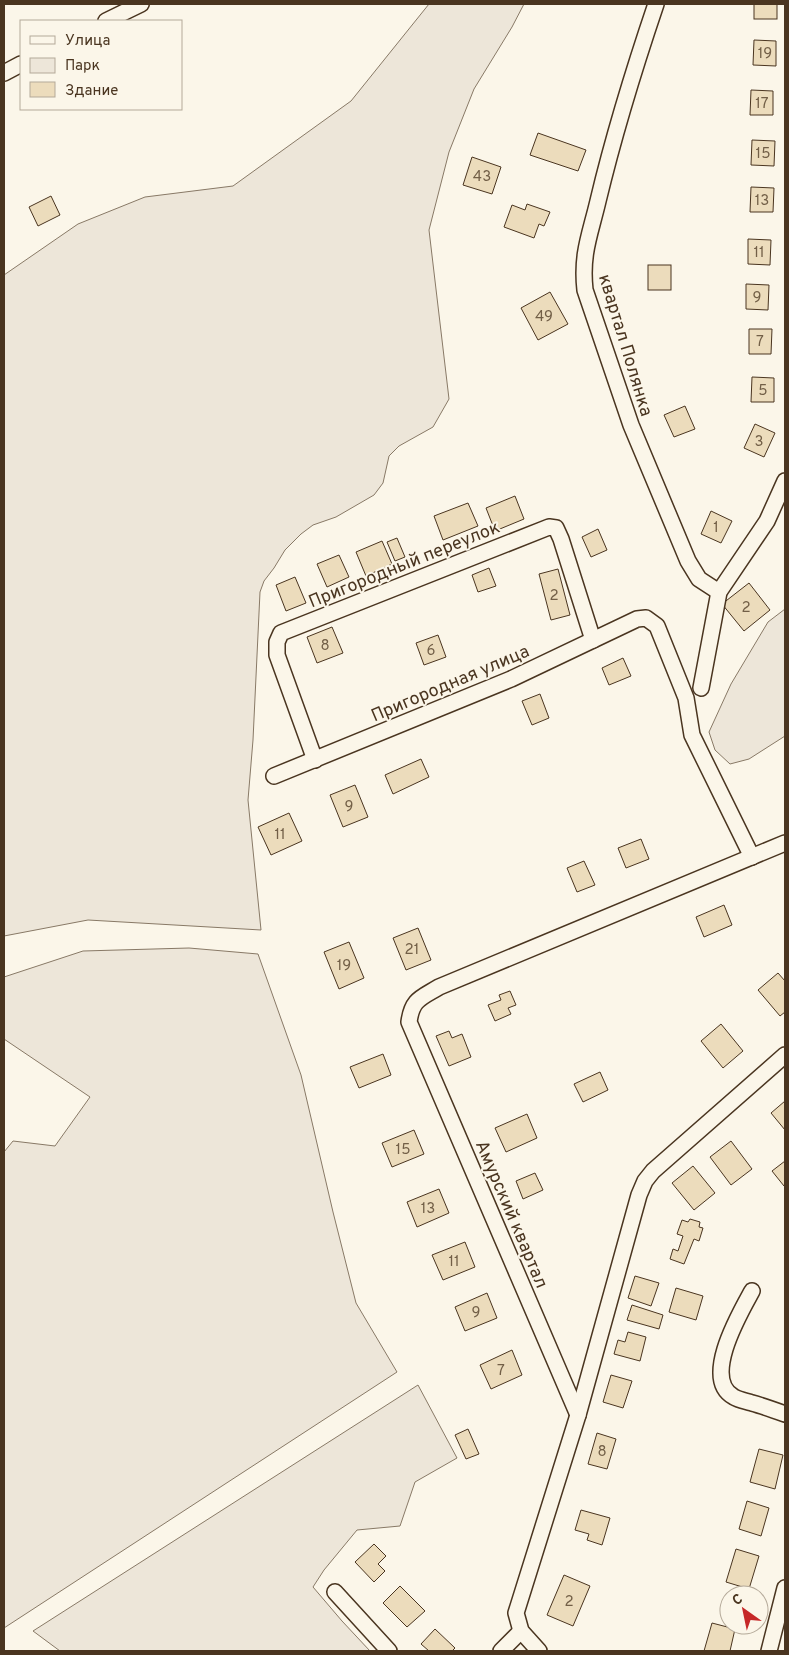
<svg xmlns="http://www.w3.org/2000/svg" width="789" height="1655" viewBox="0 0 789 1655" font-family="Overpass,sans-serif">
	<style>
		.green { fill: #ede6d9; stroke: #887966 }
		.building { fill: #ecdcbc; stroke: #4a3520 }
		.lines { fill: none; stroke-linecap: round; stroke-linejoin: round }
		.minor-casing { stroke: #4a3520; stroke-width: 18 }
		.minor { stroke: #fbf6e9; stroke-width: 15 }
		.labels { text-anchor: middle; stroke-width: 4; stroke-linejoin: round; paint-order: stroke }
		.number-label { font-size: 15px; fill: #725f47 }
		.street-label { font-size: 18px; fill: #4a3520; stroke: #fbf6e9 }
	</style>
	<rect width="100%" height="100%" fill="#fbf6e9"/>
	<g class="green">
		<path d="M429,4h95l-12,23 -38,62 -25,63 -20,78 20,169 -16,28 -34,19 -10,10 -6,27 -9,12 -38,22 -23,8 -12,9 -16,16 -11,18 -10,13 -4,11 -7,148 -5,60 13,130 -173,-10 -84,16v-661l74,-51 67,-27 88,-11 118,-85z"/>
		<path d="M785,609v127l-36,23 -19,5 -15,-14 -6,-18 22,-48 37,-62z"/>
		<path d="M189,948l69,6 43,121 32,137 23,91 41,69 -393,256v-476l9,-11 42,5 35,-49 -86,-58v-62l79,-26z"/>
		<path d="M418,1385l39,73 -42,24 -15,44 -43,4 -33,40 -11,17 29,34 28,30h-310l-27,-20z"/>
	</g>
	<g class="building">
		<rect x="754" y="4" width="23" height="15"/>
		<path d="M754,40l22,1v25l-23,-1z"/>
		<path d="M751,90l22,1v24h-23z"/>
		<path d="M538,133l48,17 -8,21 -48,-16z"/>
		<path d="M752,140l23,1 -1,25 -23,-1z"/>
		<path d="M472,157l29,10 -9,27 -29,-9z"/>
		<path d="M751,187l23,1 -1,24h-23z"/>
		<path d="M51,196l9,19 -22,11 -9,-19z"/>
		<path d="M527,204l23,8 -6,14 -5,-2 -5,14 -30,-11 8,-22 13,5z"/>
		<path d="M748,239l23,1 -1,25 -22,-1z"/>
		<rect x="648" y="265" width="23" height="25"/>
		<path d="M746,284l23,1 -1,25 -22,-1z"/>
		<path d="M550,292l18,32 -30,16 -17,-32z"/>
		<path d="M749,329h23l-1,25h-22z"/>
		<path d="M752,377l22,1v24h-23z"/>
		<path d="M685,406l10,23 -21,8 -10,-22z"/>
		<path d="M755,424l20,9 -11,24 -20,-9z"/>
		<path d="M515,496l9,23 -29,12 -9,-23z"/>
		<path d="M468,503l10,23 -35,14 -9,-24z"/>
		<path d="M711,511l21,10 -11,22 -20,-9z"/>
		<path d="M598,529l9,21 -16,7 -9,-20z"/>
		<path d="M397,538l8,19 -10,4 -8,-19z"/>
		<path d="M382,541l10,23 -26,12 -10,-24z"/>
		<path d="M339,555l10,22 -22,10 -10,-23z"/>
		<path d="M489,568l7,18 -18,6 -6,-17z"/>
		<path d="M558,569l12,46 -19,5 -12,-46z"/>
		<path d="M295,577l11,26 -20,8 -10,-26z"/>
		<path d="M749,583l21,27 -26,21 -22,-27z"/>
		<path d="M332,627l11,26 -26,10 -10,-26z"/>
		<path d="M438,635l8,22 -22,8 -8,-22z"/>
		<path d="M623,658l8,18 -22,9 -7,-17z"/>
		<path d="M540,694l9,24 -17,7 -10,-24z"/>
		<path d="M421,759l8,18 -36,17 -8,-19z"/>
		<path d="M355,785l13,32 -25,10 -13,-32z"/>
		<path d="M289,813l13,28 -31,14 -13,-28z"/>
		<path d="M641,839l8,20 -23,9 -8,-20z"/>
		<path d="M584,861l11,24 -18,7 -10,-24z"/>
		<path d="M724,905l8,20 -28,12 -8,-20z"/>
		<path d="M418,928l13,32 -25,10 -13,-32z"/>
		<path d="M349,942l15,36 -25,11 -15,-37z"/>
		<path d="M778,973l7,8v31l-5,4 -22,-26z"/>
		<path d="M510,991l6,14 -8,3 3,6 -16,7 -7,-16 13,-5 -2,-5z"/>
		<path d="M721,1024l22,27 -20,17 -22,-27z"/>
		<path d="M449,1031l3,7 10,-4 9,23 -22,9 -13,-30z"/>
		<path d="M383,1054l8,21 -32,13 -9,-21z"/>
		<path d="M600,1072l8,18 -25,12 -9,-18z"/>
		<path d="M785,1101v29l-14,-17z"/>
		<path d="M527,1114l10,24 -31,14 -11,-24z"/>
		<path d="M414,1130l10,24 -32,13 -10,-24z"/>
		<path d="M731,1141l21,28 -21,16 -21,-28z"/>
		<path d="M785,1161v24l-1,1 -12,-15z"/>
		<path d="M693,1166l22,27 -21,17 -22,-27z"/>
		<path d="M535,1173l8,17 -20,9 -7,-18z"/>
		<path d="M439,1189l10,24 -32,14 -10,-25z"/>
		<path d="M690,1219l10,3 -1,5 4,1 -4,13 -5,-2 -10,25 -14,-5 3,-10 5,2 5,-15 -6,-2 5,-14 6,2z"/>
		<path d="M465,1242l10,25 -32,13 -11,-25z"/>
		<path d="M635,1276l24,7 -8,23 -23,-8z"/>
		<path d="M676,1288l27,8 -7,24 -27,-8z"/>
		<path d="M487,1293l10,25 -32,13 -10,-24z"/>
		<path d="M632,1305l31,10 -4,14 -32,-9z"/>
		<path d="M628,1332l18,5 -6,24 -26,-7 4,-14 7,2z"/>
		<path d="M512,1350l10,25 -31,14 -11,-24z"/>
		<path d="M611,1375l21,6 -9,27 -20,-6z"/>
		<path d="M468,1429l11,25 -13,5 -11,-24z"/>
		<path d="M597,1433l19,6 -9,30 -19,-5z"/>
		<path d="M759,1449l24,6 -8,34 -25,-7z"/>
		<path d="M747,1501l22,7 -8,28 -22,-7z"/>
		<path d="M581,1510l29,8 -8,27 -15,-5 2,-6 -14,-4z"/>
		<path d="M374,1544l12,12 -8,8 7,7 -11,11 -19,-20z"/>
		<path d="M736,1549l23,7 -10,33 -23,-7z"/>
		<path d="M564,1575l26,11 -17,40 -26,-11z"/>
		<path d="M400,1586l25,25 -18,16 -24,-24z"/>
		<path d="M712,1623l23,6 -5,22h-26z"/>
		<path d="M435,1629l20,19 -3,3h-23l-8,-7z"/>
	</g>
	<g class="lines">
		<g class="minor-casing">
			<g id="minor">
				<path d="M656,4c-22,65 -42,130 -58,197 -8,34 -17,53 -13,89l46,135 57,136 11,18 20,13"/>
				<path d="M106,21l35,-17"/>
				<path d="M4,73l17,-9"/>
				<path d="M701,688l18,-96 48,-71 18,-40"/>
				<path d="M315,760l-38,-105v-13l4,-9 268,-106 7,1 5,11 32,101"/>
				<path d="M274,776l237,-97 126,-60 9,-1 11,8 29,72 6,37 60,122"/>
				<path d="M752,1291c-12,22 -51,88 -18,106 5,3 12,4 18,6 11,3 22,7 33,11"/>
				<path d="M578,1415l-169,-393c3,-23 12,-24 30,-35l346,-144"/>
				<path d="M335,1592l54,59"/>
				<path d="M501,1651l20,-20"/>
				<path d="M539,1651l-18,-20 -5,-18 62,-198 61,-220 6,-14 8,-10 132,-116"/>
				<path d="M769,1651l16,-63"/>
			</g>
		</g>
		<use href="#minor" class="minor"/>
	</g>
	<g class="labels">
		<g class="number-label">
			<text x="765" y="58">19</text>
			<text x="762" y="108">17</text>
			<text x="763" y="158">15</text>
			<text x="482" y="181">43</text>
			<text x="762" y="205">13</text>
			<text x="759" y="257">11</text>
			<text x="757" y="302">9</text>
			<text x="544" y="321">49</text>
			<text x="760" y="346">7</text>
			<text x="763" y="395">5</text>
			<text x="759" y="446">3</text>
			<text x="716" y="532">1</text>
			<text x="554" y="600">2</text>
			<text x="746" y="612">2</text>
			<text x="325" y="650">8</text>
			<text x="431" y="655">6</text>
			<text x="349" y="811">9</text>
			<text x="280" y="839">11</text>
			<text x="412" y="954">21</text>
			<text x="344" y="970">19</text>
			<text x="403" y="1154">15</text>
			<text x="428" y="1213">13</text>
			<text x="454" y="1266">11</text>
			<text x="476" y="1317">9</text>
			<text x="501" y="1375">7</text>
			<text x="602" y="1456">8</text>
			<text x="569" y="1606">2</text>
		</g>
		<g class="street-label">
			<text transform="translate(626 345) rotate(73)" y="6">квартал Полянка</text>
			<text transform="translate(404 564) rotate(-22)" y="6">Пригородный переулок</text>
			<text transform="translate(450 683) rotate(-23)" y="6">Пригородная улица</text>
			<text transform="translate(512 1214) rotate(67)" y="6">Амурский квартал</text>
		</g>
	</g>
	<rect width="789" height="1655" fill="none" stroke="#4a3520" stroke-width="10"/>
	<rect x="20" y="20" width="162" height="90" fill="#fbf6e9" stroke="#b4a999"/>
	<rect x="30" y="36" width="25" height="8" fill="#fbf6e9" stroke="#b4a999"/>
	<text x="65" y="45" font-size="15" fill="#4a3520">Улица</text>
	<rect x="30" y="58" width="25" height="15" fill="#ede6d9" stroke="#b4a999"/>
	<text x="65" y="70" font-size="15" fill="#4a3520">Парк</text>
	<rect x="30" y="82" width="25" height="15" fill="#ecdcbc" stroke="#b4a999"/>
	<text x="65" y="95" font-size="15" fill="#4a3520">Здание</text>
	<g transform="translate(744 1610) rotate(327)"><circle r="24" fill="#fbf6e9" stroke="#b4a999"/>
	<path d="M0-4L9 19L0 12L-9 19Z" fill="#c62828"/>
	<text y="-8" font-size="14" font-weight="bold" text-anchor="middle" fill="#4a3520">С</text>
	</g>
</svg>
